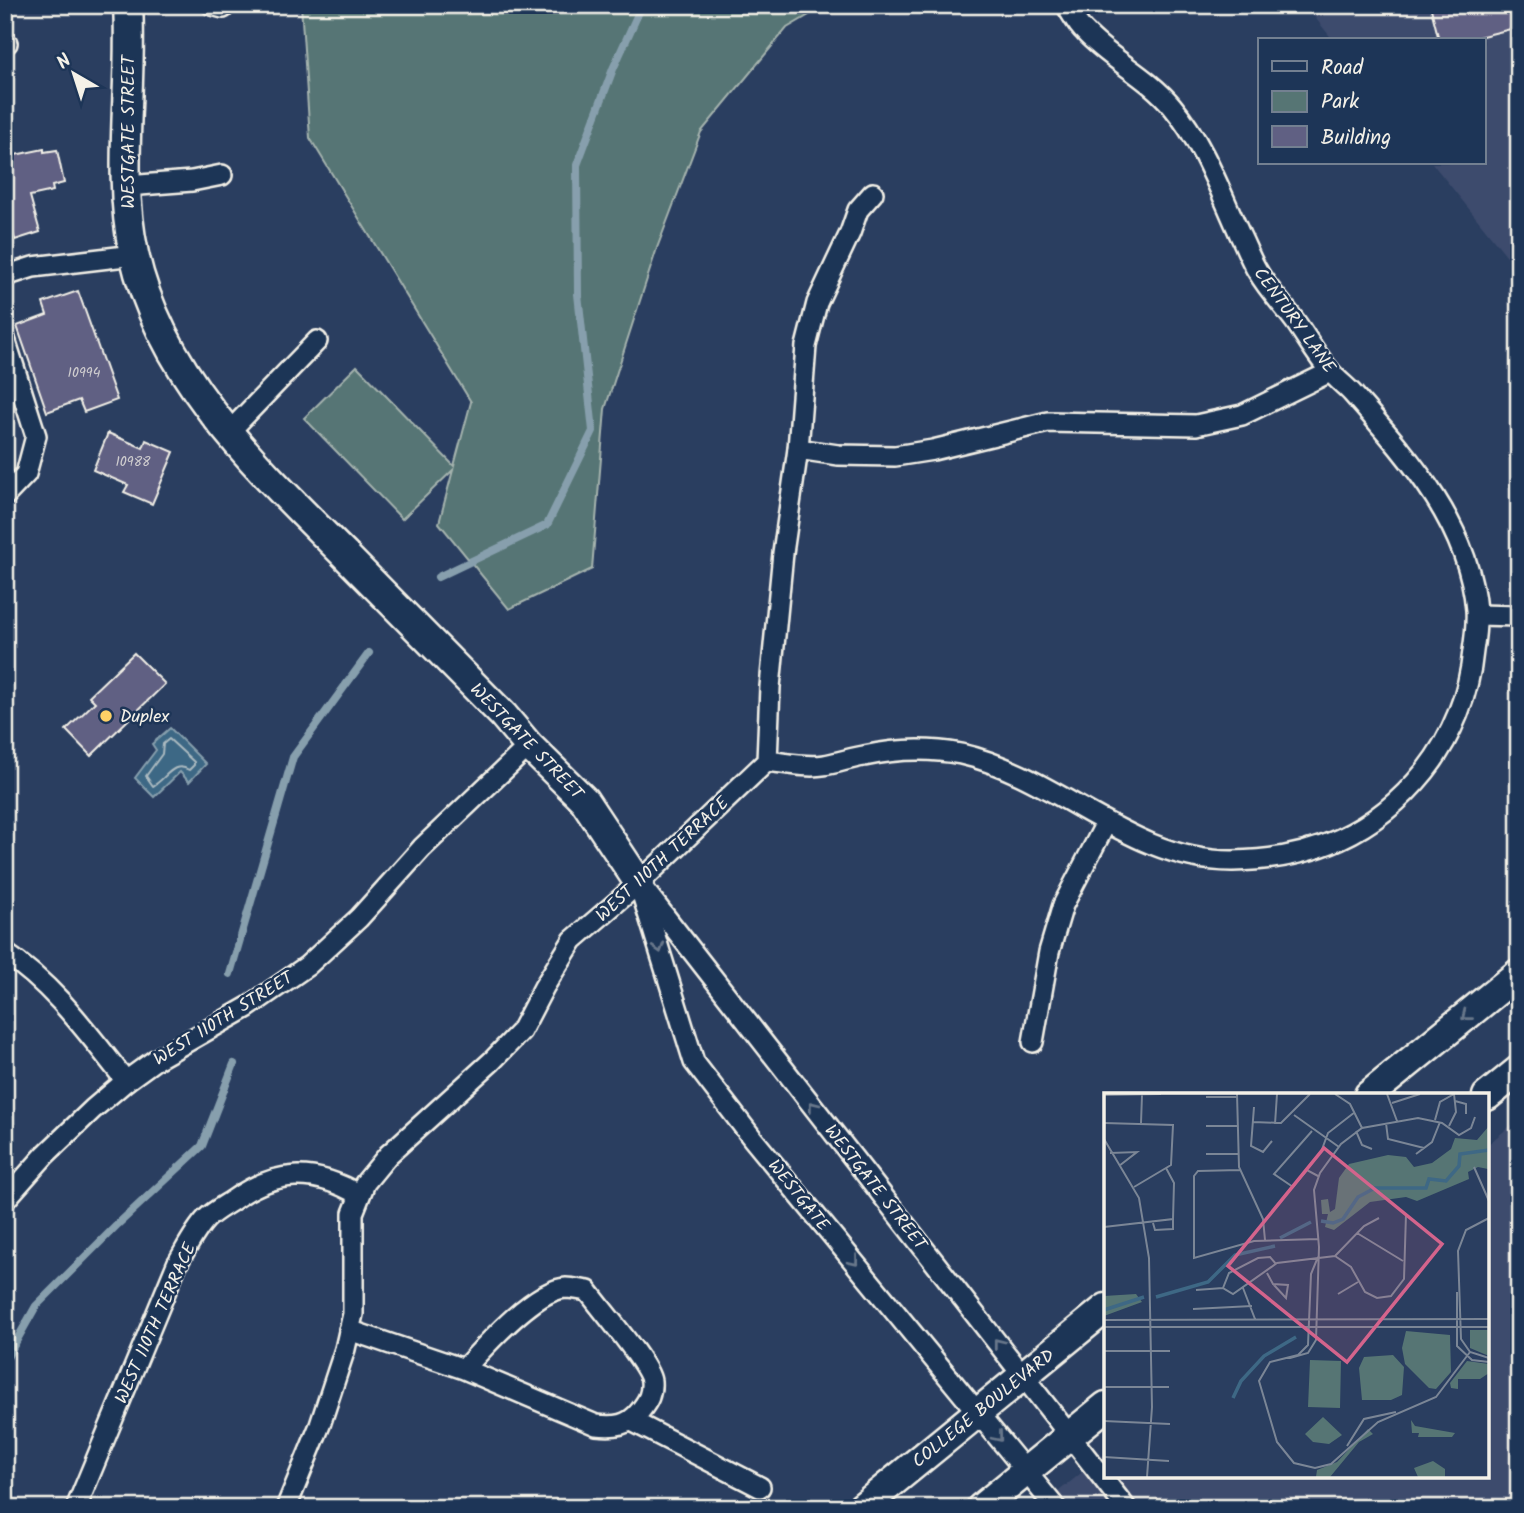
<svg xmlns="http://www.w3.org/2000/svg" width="1524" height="1513" viewBox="0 0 1524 1513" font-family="Kalam,sans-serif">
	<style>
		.built { fill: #3e4b6d }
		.green { fill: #567574; stroke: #a5b3ae; stroke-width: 2 }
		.water { fill: #3e6885; stroke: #879fad; stroke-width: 2 }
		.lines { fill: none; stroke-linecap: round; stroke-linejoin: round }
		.shore { stroke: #abbac0; stroke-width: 2 }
		.stream { stroke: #879fad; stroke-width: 8 }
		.building { fill: #606083; stroke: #f4f1e8; stroke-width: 2 }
		.street-casing { stroke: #f4f1e8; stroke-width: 24 }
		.secondary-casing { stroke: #f4f1e8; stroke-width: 33 }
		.street { stroke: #1d3557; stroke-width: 19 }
		.secondary { stroke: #1d3557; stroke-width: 28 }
		.oneway { stroke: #68778a }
		.poi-dot { fill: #ffd166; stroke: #1d3557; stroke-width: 2.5 }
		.labels { text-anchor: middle; stroke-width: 5; stroke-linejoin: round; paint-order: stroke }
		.number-label { font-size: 14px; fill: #cfcdcf }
		.street-label { font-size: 18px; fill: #f4f1e8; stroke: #1d3557 }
		.poi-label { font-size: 18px; fill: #f4f1e8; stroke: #1d3557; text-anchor: start }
		.inset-river { fill: none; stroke: #3e6885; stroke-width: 3.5 }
		.inset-road { fill: none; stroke: #7b8696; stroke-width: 2 }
		.view { fill: #d4648c; fill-opacity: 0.15; stroke: #d4648c; stroke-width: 3.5 }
		.inset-edge { fill: none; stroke: #f4f1e8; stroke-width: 3.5 }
	</style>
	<rect width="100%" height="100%" fill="#2a3e60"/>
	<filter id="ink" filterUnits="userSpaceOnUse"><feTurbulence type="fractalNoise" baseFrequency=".0143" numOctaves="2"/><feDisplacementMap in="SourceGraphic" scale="14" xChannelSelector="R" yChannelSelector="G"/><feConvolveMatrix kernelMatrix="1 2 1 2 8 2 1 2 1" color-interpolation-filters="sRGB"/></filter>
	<g filter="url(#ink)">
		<g class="built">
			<path d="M1305,5h214v266l-87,-108h52v-123h-151z"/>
			<path d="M1519,1119v389h-481l68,-55v23h381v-331z"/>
		</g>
		<path class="green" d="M301,5h525l-39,23 -86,104 -44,116 -52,161 -13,160 -83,40 -70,-86 14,-53 -51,49 -98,-101 53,-52 97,100 17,-64 -161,-264z"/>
		<path class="water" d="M170,728l36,36 -17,18 -9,-10 -26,25 -19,-19 21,-28 -4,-6z"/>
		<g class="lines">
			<path class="shore" d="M169,739l25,23v3l-5,5c-16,-10 -23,9 -36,16l-7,-10 16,-22 1,-10z"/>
			<g class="stream">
				<path d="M438,577l109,-52 46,-94 -15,-137 -1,-129 36,-96 29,-64"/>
				<path d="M230,974l63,-217 76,-104"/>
				<path d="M5,1361l31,-55 82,-82 84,-78 32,-82"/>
			</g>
		</g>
		<g class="building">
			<path d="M1430,5h86l3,22 -53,13h-27z"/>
			<path d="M44,149v3l13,-2 7,33 -12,3 1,5 -23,5 10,36 -25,8 -10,-34v-49z"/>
			<path d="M78,291l39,109 -33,12 -5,-12 -32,12 -30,-86 30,-11 -4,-12z"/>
			<path d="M108,433l35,15 3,-8 28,12 -22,52 -28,-12 4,-7 -35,-15z"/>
			<path d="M134,653l31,31 -74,72 -25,-26 29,-28 -6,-6z"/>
		</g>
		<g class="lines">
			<g class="street-casing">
				<g id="street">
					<path d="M212,5l11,3"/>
					<path d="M5,41l2,2"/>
					<path d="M127,186l65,-5 30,-6"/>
					<path d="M5,276l28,-9 101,-12"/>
					<path d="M5,339l31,97 -10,38 -21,22"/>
					<path d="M229,432l88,-91"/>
					<path d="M798,449l40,6 57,1 38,-6 115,-28 148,3 46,-10 88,-43"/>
					<path d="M1477,615l42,1"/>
					<path d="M767,761c18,2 39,7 57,4 13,-2 27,-7 40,-9 32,-7 65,-8 97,-2 96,21 170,108 272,107 79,-1 142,-28 192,-90 27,-34 44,-77 48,-120 2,-13 4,-27 3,-41 -7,-86 -68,-153 -123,-216 -7,-8 -16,-14 -23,-23 -12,-14 -22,-31 -33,-47 -12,-17 -28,-33 -39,-52 -7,-11 -12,-25 -18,-37 -20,-44 -37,-92 -68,-129 -25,-30 -61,-46 -87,-74 -8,-7 -13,-18 -19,-27"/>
					<path d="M639,883l487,625"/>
					<path d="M642,894l52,168 59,77 303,369"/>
					<path d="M5,953c50,33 84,82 121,128"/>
					<path d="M1033,1042l16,-90 14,-47 43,-82"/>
					<path d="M5,1200l40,-45 48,-46 33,-28 29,-21 93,-53 59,-41 52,-48 63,-70 107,-102"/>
					<path d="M349,1330l115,39c20,-22 71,-80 102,-81 7,0 15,2 22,3 12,17 61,73 63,90 1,13 -3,20 -11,30 -12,15 -25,16 -44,14l-132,-56"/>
					<path d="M632,1421l128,66"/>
					<path d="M76,1508l101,-244c9,-15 17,-32 29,-45 8,-8 18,-13 27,-19 42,-30 81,-32 126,-5"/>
					<path d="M286,1508l34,-83 25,-76 8,-35v-101l12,-30 23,-28 104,-94 29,-30 23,-44 29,-47 66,-57 128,-122 3,-74 13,-134 15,-104 8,-103 11,-43 33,-70 8,-23 15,-17"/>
				</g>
			</g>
			<g class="secondary-casing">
				<g id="secondary">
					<path d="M128,5c5,83 -12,167 6,249 28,125 126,216 213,303 52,53 104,106 156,158l26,31 55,54 55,83"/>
					<path d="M1369,1095l150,-122"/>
					<path d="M1487,1096l32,-26"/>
					<path d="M861,1508l245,-200"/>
					<path d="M981,1508l125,-102"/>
				</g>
			</g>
			<use href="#street" class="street"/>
			<use href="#secondary" class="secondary"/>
		</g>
		<defs><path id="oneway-chevron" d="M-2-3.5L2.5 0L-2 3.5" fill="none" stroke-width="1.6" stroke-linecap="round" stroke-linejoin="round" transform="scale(1.75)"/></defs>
		<g class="oneway">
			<use href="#oneway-chevron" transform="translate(659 948) rotate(73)"/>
			<use href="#oneway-chevron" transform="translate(1466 1016) rotate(141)"/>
			<use href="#oneway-chevron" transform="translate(813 1106) rotate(-128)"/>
			<use href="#oneway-chevron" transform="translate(854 1261) rotate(51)"/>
			<use href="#oneway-chevron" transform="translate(998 1343) rotate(-128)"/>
			<use href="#oneway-chevron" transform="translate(998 1437) rotate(50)"/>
		</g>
	</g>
	<circle class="poi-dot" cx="106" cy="716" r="7"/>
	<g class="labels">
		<g class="number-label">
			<text x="84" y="377">10994</text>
			<text x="133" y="466">10988</text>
		</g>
		<g class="street-label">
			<text transform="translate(128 132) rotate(-90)" y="6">WESTGATE STREET</text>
			<text transform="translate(1295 320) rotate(54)" y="6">CENTURY LANE</text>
			<text transform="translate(527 741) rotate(46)" y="6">WESTGATE STREET</text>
			<text transform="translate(662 859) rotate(-43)" y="6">WEST 110TH TERRACE</text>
			<text transform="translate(223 1018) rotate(-32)" y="6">WEST 110TH STREET</text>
			<text transform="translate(876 1187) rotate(52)" y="6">WESTGATE STREET</text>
			<text transform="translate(799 1195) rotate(51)" y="6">WESTGATE</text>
			<text transform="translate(155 1323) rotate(-66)" y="6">WEST 110TH TERRACE</text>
			<text transform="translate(983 1408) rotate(-39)" y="6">COLLEGE BOULEVARD</text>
		</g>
		<g class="poi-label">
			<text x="120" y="722">Duplex</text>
		</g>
	</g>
	<g transform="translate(1104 1093)">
		<rect width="385" height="385" fill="#2a3e60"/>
		<path d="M385,33l-1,43 -10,-2 -10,5 1,7 -52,22 -11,-4 -36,5 -36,28 -9,-3 3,-13h-6l-1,-14 7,-1 2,13 5,-3 4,-31 10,-14 39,-9 18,2 8,10 18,-4 19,-14 4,-11 22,2zM32,201l6,8 -38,14v-20zM366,237h19v26l-19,-8zM302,238l44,4 1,37 -15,17 -7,-1 -24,-24 -3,-16zM289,262l11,12 -2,28 -11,5h-29l-3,-32 5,-11zM206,267l31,1 -1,47 -32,-1zM363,268l22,3v9l-9,6h-22v10l-7,-1 -1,-5zM219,324l19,18 -13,9 -16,-2 -8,-8zM307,327l4,6 40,7 -3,4h-34l1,-4h-7zM264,336l5,5 -14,8 -29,35h-14l1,-7 20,-8zM329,368l12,8v8h-27l-4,-9z" fill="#567574"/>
		<path class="inset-river" d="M217,128l12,2 10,-4 15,-22 17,-9h51l3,-9 17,2 13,-15 1,-12 29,-4M176,145l31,-16M52,204l52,-15 27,-27 40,-9M0,217l40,-13M129,305l8,-17 23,-25 32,-19"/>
		<path class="inset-road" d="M133,1l2,73 24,52 2,21M231,1l15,10 12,24M283,1l10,27M0,2l57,-1M102,4h31M351,8l11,3v10M288,10l28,-9M150,14l-3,39 12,6 9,-11M190,22l45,32M331,27l5,-18 14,-8M149,29l28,1 29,-29M0,30l69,2 -2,40 -37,22M37,30l1,-28M282,30l2,16 36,9M171,31l2,-30M102,33h31M345,33l7,-14 -2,-18M208,38l-38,43 19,13 14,-17 11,6M252,38l6,14 10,4M0,46l35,59 10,60 3,149 -5,70M217,59l7,-19 27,-21M6,60l27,-1 -18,14M102,61h32M312,61l16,-12 8,-20M370,74l15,34M136,77l-42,1 -4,5v82l60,-17 64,-2M385,125l-23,12 -8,21 3,88 9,13 19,6M49,130l2,7 18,-1v-10M0,134l69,-8 1,-36 -8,-15M253,140l46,28M231,163l16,11 14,25 12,6 14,-2 13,-17 2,-65M214,164l-7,17 -3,71 -10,10 -28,7 -11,19 18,61 17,21 21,5 16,-4 47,-42 58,-25 34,-45M172,171l-6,-7 -12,1 -29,15 -6,15 10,6 44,-31 58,-7 29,-30 15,-8M163,180l6,11 15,1 -2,13 -13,-14M139,195l12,31M92,197l27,-2M353,199v54l15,14 17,2M234,201l20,-12M89,216l59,-3M0,227l385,-1M0,234h385M0,258h66M186,265l18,-5 8,-13 3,-93 -5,-57 6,-17 21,-29 21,-16 56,-10 24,5 17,12 12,-7 4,-11M0,294h65M0,328l66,3M243,353l17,-27 32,-7M0,364l65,4"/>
		<path class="view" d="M220,55l118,96 -95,118 -119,-96z"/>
		<rect width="385" height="385" class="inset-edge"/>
	</g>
	<rect width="1524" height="1513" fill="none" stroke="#1d3557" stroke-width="28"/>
	<rect x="14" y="14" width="1496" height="1485" fill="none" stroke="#f4f1e8" stroke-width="2.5" filter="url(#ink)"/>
	<rect x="1258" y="38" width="228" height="126" fill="#1d3557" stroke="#738091" stroke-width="2"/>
	<rect x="1272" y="61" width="35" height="10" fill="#1d3557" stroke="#738091" stroke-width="2"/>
	<text x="1321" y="74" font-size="21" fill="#f4f1e8">Road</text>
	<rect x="1272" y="91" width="35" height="21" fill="#567574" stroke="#738091" stroke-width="2"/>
	<text x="1321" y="108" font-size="21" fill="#f4f1e8">Park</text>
	<rect x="1272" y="126" width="35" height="21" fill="#606083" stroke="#738091" stroke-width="2"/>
	<text x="1321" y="144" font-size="21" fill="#f4f1e8">Building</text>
	<g transform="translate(74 74) rotate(321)" stroke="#1d3557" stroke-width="5" paint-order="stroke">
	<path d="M0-5L12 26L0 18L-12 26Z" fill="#f4f1e8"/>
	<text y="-10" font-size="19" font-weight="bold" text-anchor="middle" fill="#f4f1e8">N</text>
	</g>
</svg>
